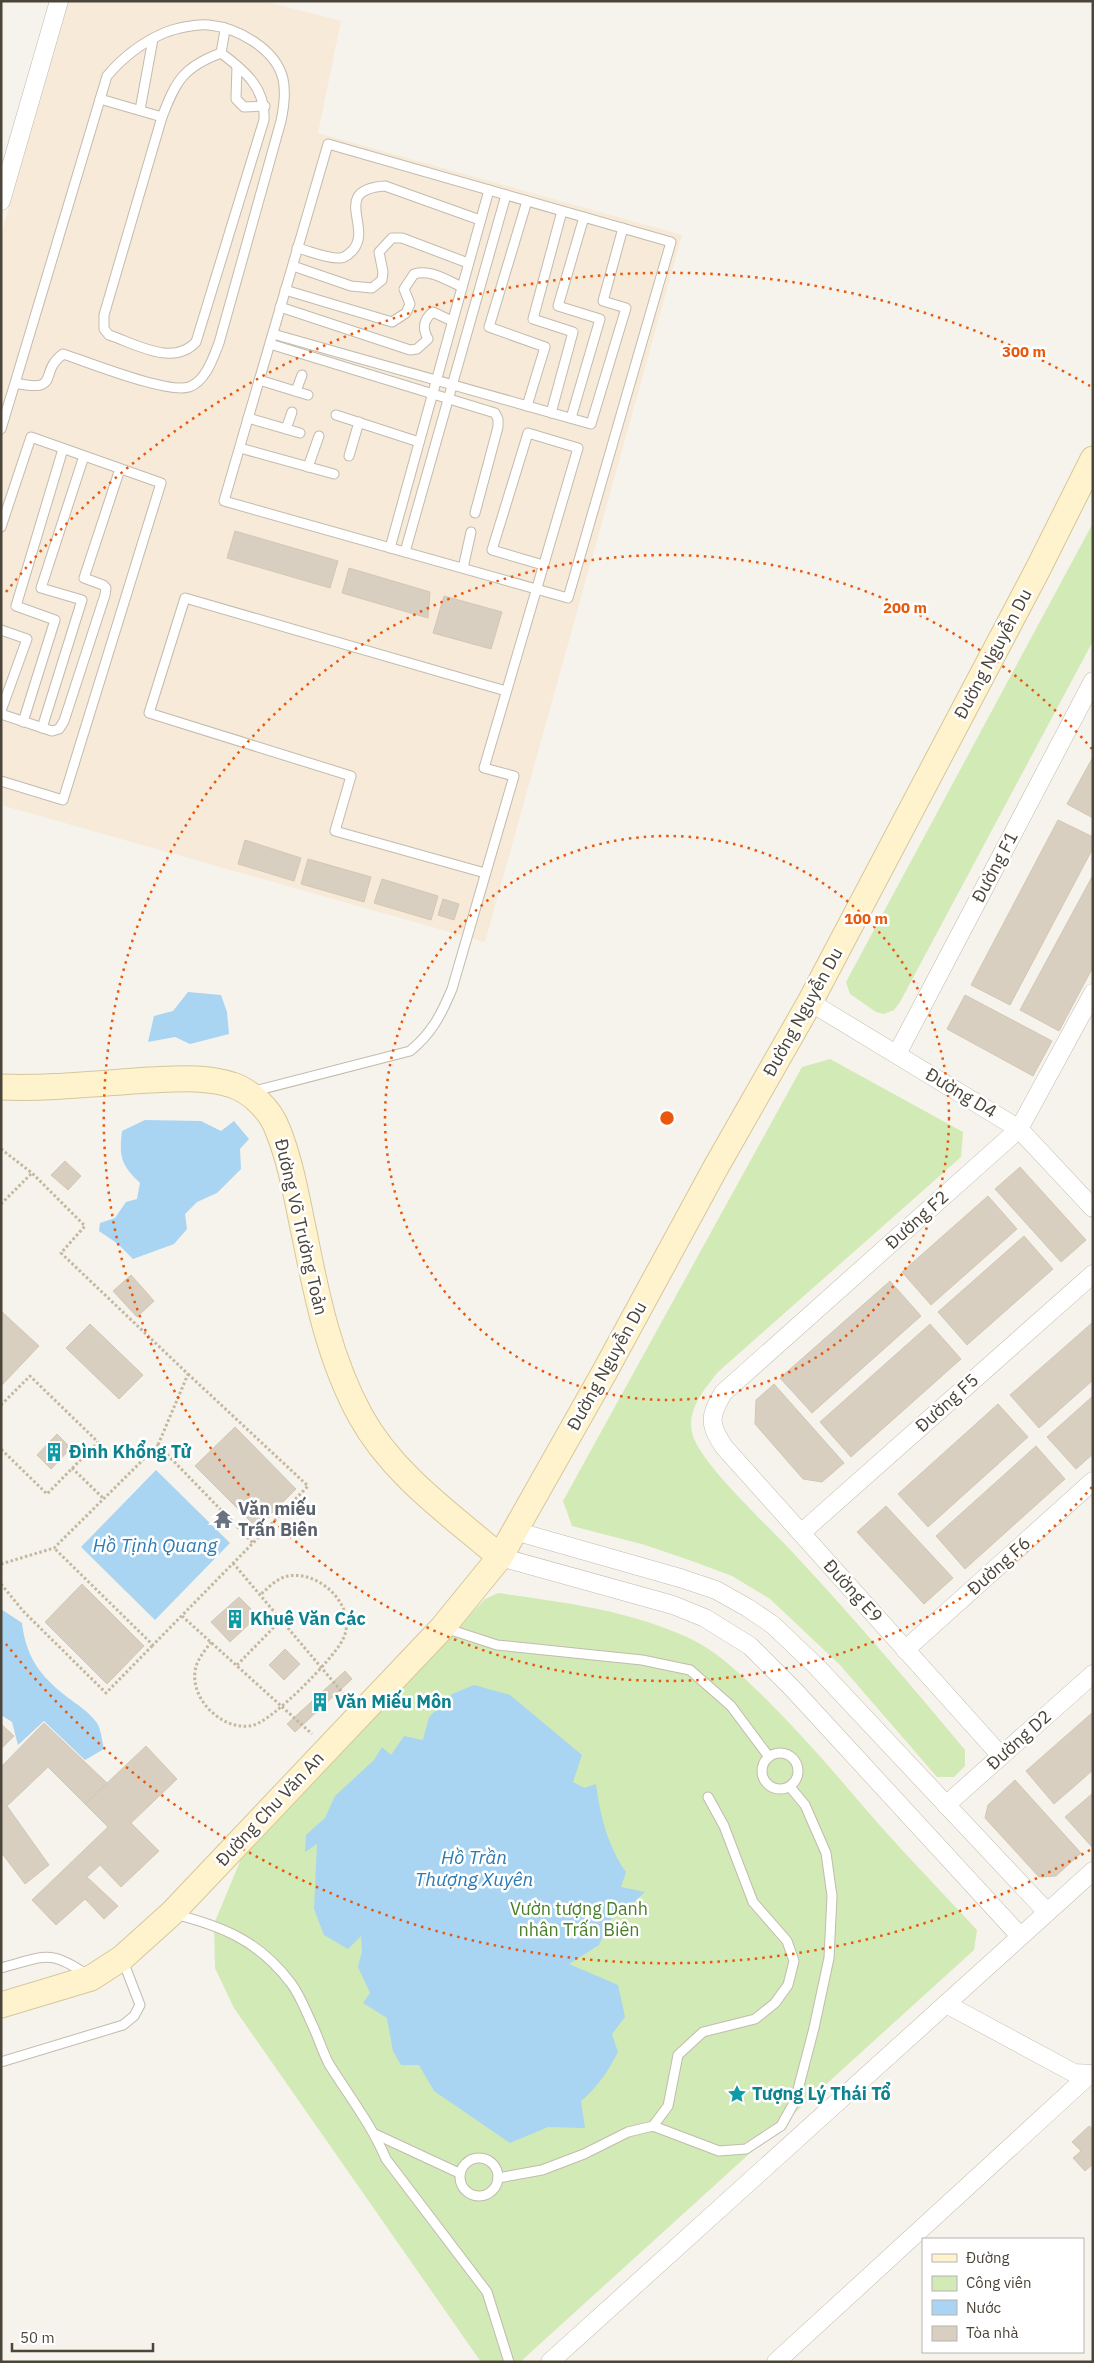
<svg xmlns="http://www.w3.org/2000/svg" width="1094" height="2363" viewBox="0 0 1094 2363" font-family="'IBM Plex Sans',sans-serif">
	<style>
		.commercial { fill: #f7ead8 }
		.green { fill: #d2eab5 }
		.water { fill: #a9d4f2 }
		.building { fill: #d8cfc1; stroke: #d3c7b4 }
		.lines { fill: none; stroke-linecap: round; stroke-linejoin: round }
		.service-casing { stroke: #c2bbae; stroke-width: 11 }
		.minor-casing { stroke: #c2bbae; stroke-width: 19 }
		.secondary-casing { stroke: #d6c79b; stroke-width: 27 }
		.path { stroke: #c4b79f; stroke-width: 3; stroke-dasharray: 2.5 2.5; stroke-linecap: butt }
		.service { stroke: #fff; stroke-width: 9 }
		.minor { stroke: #fff; stroke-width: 18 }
		.secondary { stroke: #fff3cd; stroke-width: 25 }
		.ring { fill: none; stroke: #e8590c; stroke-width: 2.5; stroke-dasharray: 2.5 5 }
		.labels { text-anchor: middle; stroke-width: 5; stroke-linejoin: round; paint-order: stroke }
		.street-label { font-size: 18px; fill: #4b4439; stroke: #fff }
		.culture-label { font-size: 18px; font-weight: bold; fill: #0d838f; stroke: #fff; text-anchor: start }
		.worship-label { font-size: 18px; font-weight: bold; fill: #5b616d; stroke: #fff; text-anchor: start }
		.park-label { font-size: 18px; fill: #4a7f2a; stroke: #fff }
		.water-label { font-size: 19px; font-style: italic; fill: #2e7ab2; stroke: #fff }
		.centre { fill: #e8590c; stroke: #fff; stroke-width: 2.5 }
		.ring-label { font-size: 15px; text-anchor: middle; font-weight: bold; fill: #e8590c; stroke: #fff; stroke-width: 5; stroke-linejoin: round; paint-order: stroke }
	</style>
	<rect width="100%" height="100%" fill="#f6f3ec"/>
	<path class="commercial" d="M68,1h196l77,20 -23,112 364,102 -197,707 -484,-137v-570z"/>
	<g class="green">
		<path d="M1093,523v118l-193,361 -6,8 -10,4 -8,-2 -26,-18 -4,-12z"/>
		<path d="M830,1059l133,73 -2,25 -243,215c-14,18 -33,39 -25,64 11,32 78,92 103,120 58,62 114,128 169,194v16l-11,11h-17l-97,-112 -70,-66 -38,-23 -43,-16 -44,-15 -73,-19 -9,-25 239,-434z"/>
		<path d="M498,1593c65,9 131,17 191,45 30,14 53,38 77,61 34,34 65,69 96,106 37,43 77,84 115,125l-3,20 -454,412h-39l-247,-354 -19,-40 -1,-44 27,-65 244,-260z"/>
	</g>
	<g class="water">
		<path d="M188,992l33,3 6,17 2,22 -39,10 -15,-7 -27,5 6,-26 19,-5z"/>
		<path d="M145,1120l56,1 20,10 13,-10 15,18 -9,10 1,20 -24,24 -20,9 -12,12 2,15 -13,15 -41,15 -15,-15 -19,-13 1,-8 15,-5 11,-16 11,-3 3,-16c-19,-19 -21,-25 -18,-52z"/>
		<path d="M156,1470l74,73 -75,77 -74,-73z"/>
		<path d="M1,1609l21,14c4,34 18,53 45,74 11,8 22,15 30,26 4,6 5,18 7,26l-19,11 -41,-39 -26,24 -6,-23 -11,-7z"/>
		<path d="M474,1685l36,10 72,60 -9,27 11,6 12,-4c4,31 12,63 30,88l-5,15 24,5 -22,20 -11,5 -13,28 -30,19 49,21 7,32 -13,17 6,18c-10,19 -20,35 -37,49l4,27 -37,-1 -38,16 -76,-52 -15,-26h-18l-8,-14 -6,-33 -24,-15 7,-10 -12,-26 4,-16 -1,-15 -13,13 -24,-14 -10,-26 3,-65 -12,8 1,-17 19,-17 10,-22 39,-36 8,-13 9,8 13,-19 19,4 6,-23 23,-23z"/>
	</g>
	<g class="building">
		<path d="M235,531l103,30 -8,27 -103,-30z"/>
		<path d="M349,568l81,24 -2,26 -86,-25z"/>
		<path d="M444,596l58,16 -11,37 -58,-16z"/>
		<path d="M1093,757v61l-26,-14z"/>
		<path d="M1058,820l35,17v11l-83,157 -39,-20z"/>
		<path d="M245,840l56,18 -7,23 -56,-17z"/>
		<path d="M308,859l63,18 -7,25 -63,-18z"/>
		<path d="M1093,875v92l-34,64 -39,-21z"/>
		<path d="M382,879l56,17 -7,24 -57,-17z"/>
		<path d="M443,899l16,5 -5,16 -16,-5z"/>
		<path d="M965,995l87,46 -19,35 -86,-47z"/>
		<path d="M65,1161l16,15 -13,14 -17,-15z"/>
		<path d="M1020,1167l66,73 -25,22 -66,-73z"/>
		<path d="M988,1196l29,33 -86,76 -29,-33z"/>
		<path d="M1024,1236l29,33 -86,76 -29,-33z"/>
		<path d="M131,1275l23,26 -17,16 -24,-26z"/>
		<path d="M890,1281l31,35 -109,97 -32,-35z"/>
		<path d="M1,1311l38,35 -38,40z"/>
		<path d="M1093,1322v58l-54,48 -29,-33z"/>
		<path d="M90,1324l53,51 -24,24 -53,-51z"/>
		<path d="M930,1324l31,35 -110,98 -31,-35z"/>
		<path d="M774,1384l70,79 -22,19 -19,-3 -48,-55 1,-24z"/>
		<path d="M1093,1396v58l-17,15 -29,-32z"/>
		<path d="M998,1404l30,33 -100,90 -30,-33z"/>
		<path d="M235,1427l61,62 -39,39 -62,-62z"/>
		<path d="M57,1434l14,14 -20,21 -14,-14z"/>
		<path d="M1036,1446l29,33 -100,90 -29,-33z"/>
		<path d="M886,1506l67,72 -29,26 -67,-72z"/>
		<path d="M82,1584l62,62 -37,38 -62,-62z"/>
		<path d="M239,1597l19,19 -28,26 -19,-20z"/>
		<path d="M285,1649l15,15 -16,16 -15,-15z"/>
		<path d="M345,1671l7,8 -57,53 -8,-8z"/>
		<path d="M1093,1712v58l-39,34 -28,-33z"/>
		<path d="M44,1723l63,60 -22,21 -37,-37 -41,39 42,59 -24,19 -24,-32v-85z"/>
		<path d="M1,1724l13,12 -13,13z"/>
		<path d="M146,1746l31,33 -46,44 28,28 -38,36 -21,-22 -13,12 31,29 -14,13 -19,-20 -29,26 -24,-25 76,-73 -23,-23z"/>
		<path d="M1015,1780l66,73 -25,23 -17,1 -54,-59 3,-13z"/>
		<path d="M1093,1793v53l-1,1 -27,-30z"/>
		<path d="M1089,2126l4,3v35l-8,7 -12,-13 8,-7 -9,-9z"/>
	</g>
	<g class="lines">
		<g class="service-casing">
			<g id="service">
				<path d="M221,53c-38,14 -45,28 -59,64l-58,198v14l5,6c27,9 64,32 87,7l68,-222c2,-32 -19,-49 -43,-67l4,-23"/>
				<path d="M237,66l-1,33 8,8 21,-1"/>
				<path d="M100,99l62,18"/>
				<path d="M140,110l13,-71"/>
				<path d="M328,144l343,98 -103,356 -344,-97z"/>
				<path d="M527,201l-38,126 56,20 -18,59"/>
				<path d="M297,248c13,3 30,11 43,10 5,0 9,-4 13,-8 20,-23 -23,-60 32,-64l95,34"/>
				<path d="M293,266l58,20 21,2 10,-8 1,-8 -4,-20 13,-14h10l66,25"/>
				<path d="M285,290l107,32 14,-9 4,-9 -6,-15 10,-15c17,-5 32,6 48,13"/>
				<path d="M280,307l130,43 7,-1 11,-10c-6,-11 -5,-19 5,-27l19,9"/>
				<path d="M273,334l318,90 35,-116 -23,-7 20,-73"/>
				<path d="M270,344l225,69 3,6v8l-23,86"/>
				<path d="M259,380l49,15"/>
				<path d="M296,391l6,-16"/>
				<path d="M551,413l22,-81 -40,-13 29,-108"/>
				<path d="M336,415l83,27"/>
				<path d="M248,418l52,15"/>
				<path d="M571,418l29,-99 -42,-13 26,-89"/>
				<path d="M1,429l14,-46 92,-307c16,-19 34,-33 57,-43 12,-5 32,-9 45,-8 29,3 67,24 74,54 3,14 1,28 -2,42l-62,222c-6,15 -13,38 -30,44 -22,7 -101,-25 -126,-33 -26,19 0,39 -48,29"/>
				<path d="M286,429l6,-17"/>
				<path d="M240,448l94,26"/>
				<path d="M349,456l10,-34"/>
				<path d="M308,467l11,-31"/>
				<path d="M1,527l30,-90 130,46 -98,317 -62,-19"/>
				<path d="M390,548l99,-358"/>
				<path d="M405,552l101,-357"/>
				<path d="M463,568l8,-36"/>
				<path d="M1,630l26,9 -26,72"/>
				<path d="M1,714l51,17 7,-2 5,-8 41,-126 1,-7 -3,-3 -19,-7 36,-109"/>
				<path d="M23,722l32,-102 -39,-14 47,-157"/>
				<path d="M42,728l40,-128 -41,-12 43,-132"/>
				<path d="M485,873l-150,-42 16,-55 -202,-63 36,-115 321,93"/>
				<path d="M251,1092l159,-41c22,-18 31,-36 42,-62l62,-213 -30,-8 94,-320 -50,-15 -36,117 51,15"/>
				<path d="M445,1628l52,17 145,15 48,10 41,36 38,51"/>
				<circle cx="780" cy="1771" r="18"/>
				<path d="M174,1914c48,12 85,27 116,68 9,11 15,27 21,40 7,14 11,29 18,42 20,32 42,60 57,95l101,133 22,70"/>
				<path d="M1,1968c42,-11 48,-20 86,7"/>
				<path d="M1,2062l122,-37 11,-9 6,-11 -17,-44"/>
				<path d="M653,2126l15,-20 10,-51 25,-23 52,-13 20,-16 13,-18 6,-24 -7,-20 -34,-39 -29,-76 -16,-29"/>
				<path d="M375,2134l84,39"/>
				<circle cx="479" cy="2177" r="19"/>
				<path d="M498,2178l44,-8 42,-16 44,-22 25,-6 66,25 27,-2 35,-23 14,-25 19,-73 15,-70 3,-62 -6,-43 -21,-48 -15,-18"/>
			</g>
		</g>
		<g class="minor-casing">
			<g id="minor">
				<path d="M1,201l58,-200"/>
				<path d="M810,1002l209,127 74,79"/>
				<path d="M897,1054l196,-373"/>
				<path d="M515,1531l165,47 36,12 32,18 25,17 44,42 230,245"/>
				<path d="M801,1533l292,-259"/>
				<path d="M500,1557l173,48 32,13 45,28 43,43 227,247"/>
				<path d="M905,1650l188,-169"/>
				<path d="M1001,1756l-277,-309c-15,-23 -15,-30 -1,-54l296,-264 74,-136"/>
				<path d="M946,1805l147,-131"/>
				<path d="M946,2004l128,69 19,1"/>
				<path d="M550,2362l543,-491"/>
				<path d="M776,2362l313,-287"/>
			</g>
		</g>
		<g class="secondary-casing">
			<g id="secondary">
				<path d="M1,1087c50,2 99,-4 148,-7 27,-1 57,-4 83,5 19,6 38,25 45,43 14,34 20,72 28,109 12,61 25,123 55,178 32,59 90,99 140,142"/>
				<path d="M1,2005l90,-27 31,-20 50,-45 271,-286 57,-70 104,-184 112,-206 94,-165 228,-433 55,-110"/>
			</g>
		</g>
		<g class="path">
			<path d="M1,1149l31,24 53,53 -24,27 127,121 -30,71"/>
			<path d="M1,1204l31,-31"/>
			<path d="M188,1374l120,112 -55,57"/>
			<path d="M1,1405l29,-29 68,66 -51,52 -46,-45"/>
			<path d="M72,1468l32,31"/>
			<path d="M233,1563l114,135"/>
			<path d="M1,1564l53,-16 104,-103 95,98 -100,102 -99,-97"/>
			<path d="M1,1584l23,28 82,81 47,-48"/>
			<path d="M182,1616l130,118"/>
			<path d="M211,1642c-6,9 -15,18 -16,30 -4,29 30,61 59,53 20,-6 78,-65 88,-84 18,-32 -21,-71 -54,-65 -11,2 -20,12 -28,19"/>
			<path d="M237,1665l44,-45"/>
		</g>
		<use href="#service" class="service"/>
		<use href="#minor" class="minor"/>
		<use href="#secondary" class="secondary"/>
	</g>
	<g class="ring">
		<circle cx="667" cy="1118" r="282"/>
		<path d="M1092 1487A563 563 0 1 1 1092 749"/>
		<path d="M1090 1850A845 845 0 0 1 6 1644M6 592A845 845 0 0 1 1090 386"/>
	</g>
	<defs>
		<g id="building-bare" transform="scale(1.5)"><path d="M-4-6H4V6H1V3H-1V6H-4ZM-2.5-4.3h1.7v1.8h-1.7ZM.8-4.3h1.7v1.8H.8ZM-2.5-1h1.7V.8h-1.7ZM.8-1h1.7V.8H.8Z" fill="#0f9aa8" stroke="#fff" stroke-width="2.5" paint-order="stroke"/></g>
		<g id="temple-bare" transform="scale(1.5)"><path d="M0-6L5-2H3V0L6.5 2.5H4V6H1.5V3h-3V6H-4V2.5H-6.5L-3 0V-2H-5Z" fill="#6b7280" stroke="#fff" stroke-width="2.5" paint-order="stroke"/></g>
		<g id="sight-bare" transform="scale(1.5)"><path d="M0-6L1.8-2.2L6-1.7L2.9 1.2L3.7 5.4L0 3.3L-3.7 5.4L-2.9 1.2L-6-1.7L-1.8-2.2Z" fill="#0f9aa8" stroke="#fff" stroke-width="2.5" paint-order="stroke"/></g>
	</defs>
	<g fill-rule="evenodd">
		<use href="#building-bare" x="54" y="1452"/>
		<use href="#temple-bare" x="223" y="1519"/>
		<use href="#building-bare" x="235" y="1619"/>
		<use href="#building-bare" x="320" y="1702"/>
		<use href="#sight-bare" x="737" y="2094"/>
	</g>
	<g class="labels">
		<g class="street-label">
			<text transform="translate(993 654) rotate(-62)" y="6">Đường Nguyễn Du</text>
			<text transform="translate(995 867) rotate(-62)" y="6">Đường F1</text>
			<text transform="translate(803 1012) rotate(-61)" y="6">Đường Nguyễn Du</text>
			<text transform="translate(961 1093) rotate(31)" y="6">Đường D4</text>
			<text transform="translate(917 1220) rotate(-42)" y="6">Đường F2</text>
			<text transform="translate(301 1227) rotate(77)" y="6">Đường Võ Trường Toản</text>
			<text transform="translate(607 1366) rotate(-61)" y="6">Đường Nguyễn Du</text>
			<text transform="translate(947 1403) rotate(-42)" y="6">Đường F5</text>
			<text transform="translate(999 1566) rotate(-42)" y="6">Đường F6</text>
			<text transform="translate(853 1591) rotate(48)" y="6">Đường E9</text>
			<text transform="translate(1019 1740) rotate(-42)" y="6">Đường D2</text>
			<text transform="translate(270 1809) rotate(-47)" y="6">Đường Chu Văn An</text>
		</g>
		<g class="culture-label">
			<text x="69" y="1458">Đình Khổng Tử</text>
			<text x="250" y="1625">Khuê Văn Các</text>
			<text x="335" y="1708">Văn Miếu Môn</text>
			<text x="752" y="2100">Tượng Lý Thái Tổ</text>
		</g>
		<g class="worship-label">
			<text x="238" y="1515">Văn miếu<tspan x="238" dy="21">Trấn Biên</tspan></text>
		</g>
		<g class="park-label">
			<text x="579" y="1915">Vườn tượng Danh<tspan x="579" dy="21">nhân Trấn Biên</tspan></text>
		</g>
		<g class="water-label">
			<text x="155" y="1552">Hồ Tịnh Quang</text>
			<text x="474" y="1864">Hồ Trần<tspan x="474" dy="22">Thượng Xuyên</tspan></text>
		</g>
	</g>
	<circle cx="667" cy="1118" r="8" class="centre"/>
	<g class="ring-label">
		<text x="1024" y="357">300 m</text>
		<text x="905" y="613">200 m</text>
		<text x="866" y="924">100 m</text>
	</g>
	<rect width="1094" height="2363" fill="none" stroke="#4b4439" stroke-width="5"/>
	<rect x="922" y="2238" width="162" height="115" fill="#ffffff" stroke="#b7b4b0"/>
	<rect x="932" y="2254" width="25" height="8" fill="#fff3cd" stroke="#b7b4b0"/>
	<text x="966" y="2263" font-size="15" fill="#4b4439">Đường</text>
	<rect x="932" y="2276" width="25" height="15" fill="#d2eab5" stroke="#b7b4b0"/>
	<text x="966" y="2288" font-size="15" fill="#4b4439">Công viên</text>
	<rect x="932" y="2300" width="25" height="15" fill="#a9d4f2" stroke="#b7b4b0"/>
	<text x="966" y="2313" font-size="15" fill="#4b4439">Nước</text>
	<rect x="932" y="2326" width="25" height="15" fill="#d8cfc1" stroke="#b7b4b0"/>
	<text x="966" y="2338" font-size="15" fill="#4b4439">Tòa nhà</text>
	<path d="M12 2343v8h141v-8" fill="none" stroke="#4b4439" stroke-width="2.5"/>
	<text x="20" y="2343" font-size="15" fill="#4b4439" stroke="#ffffff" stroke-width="4" paint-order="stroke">50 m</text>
</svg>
